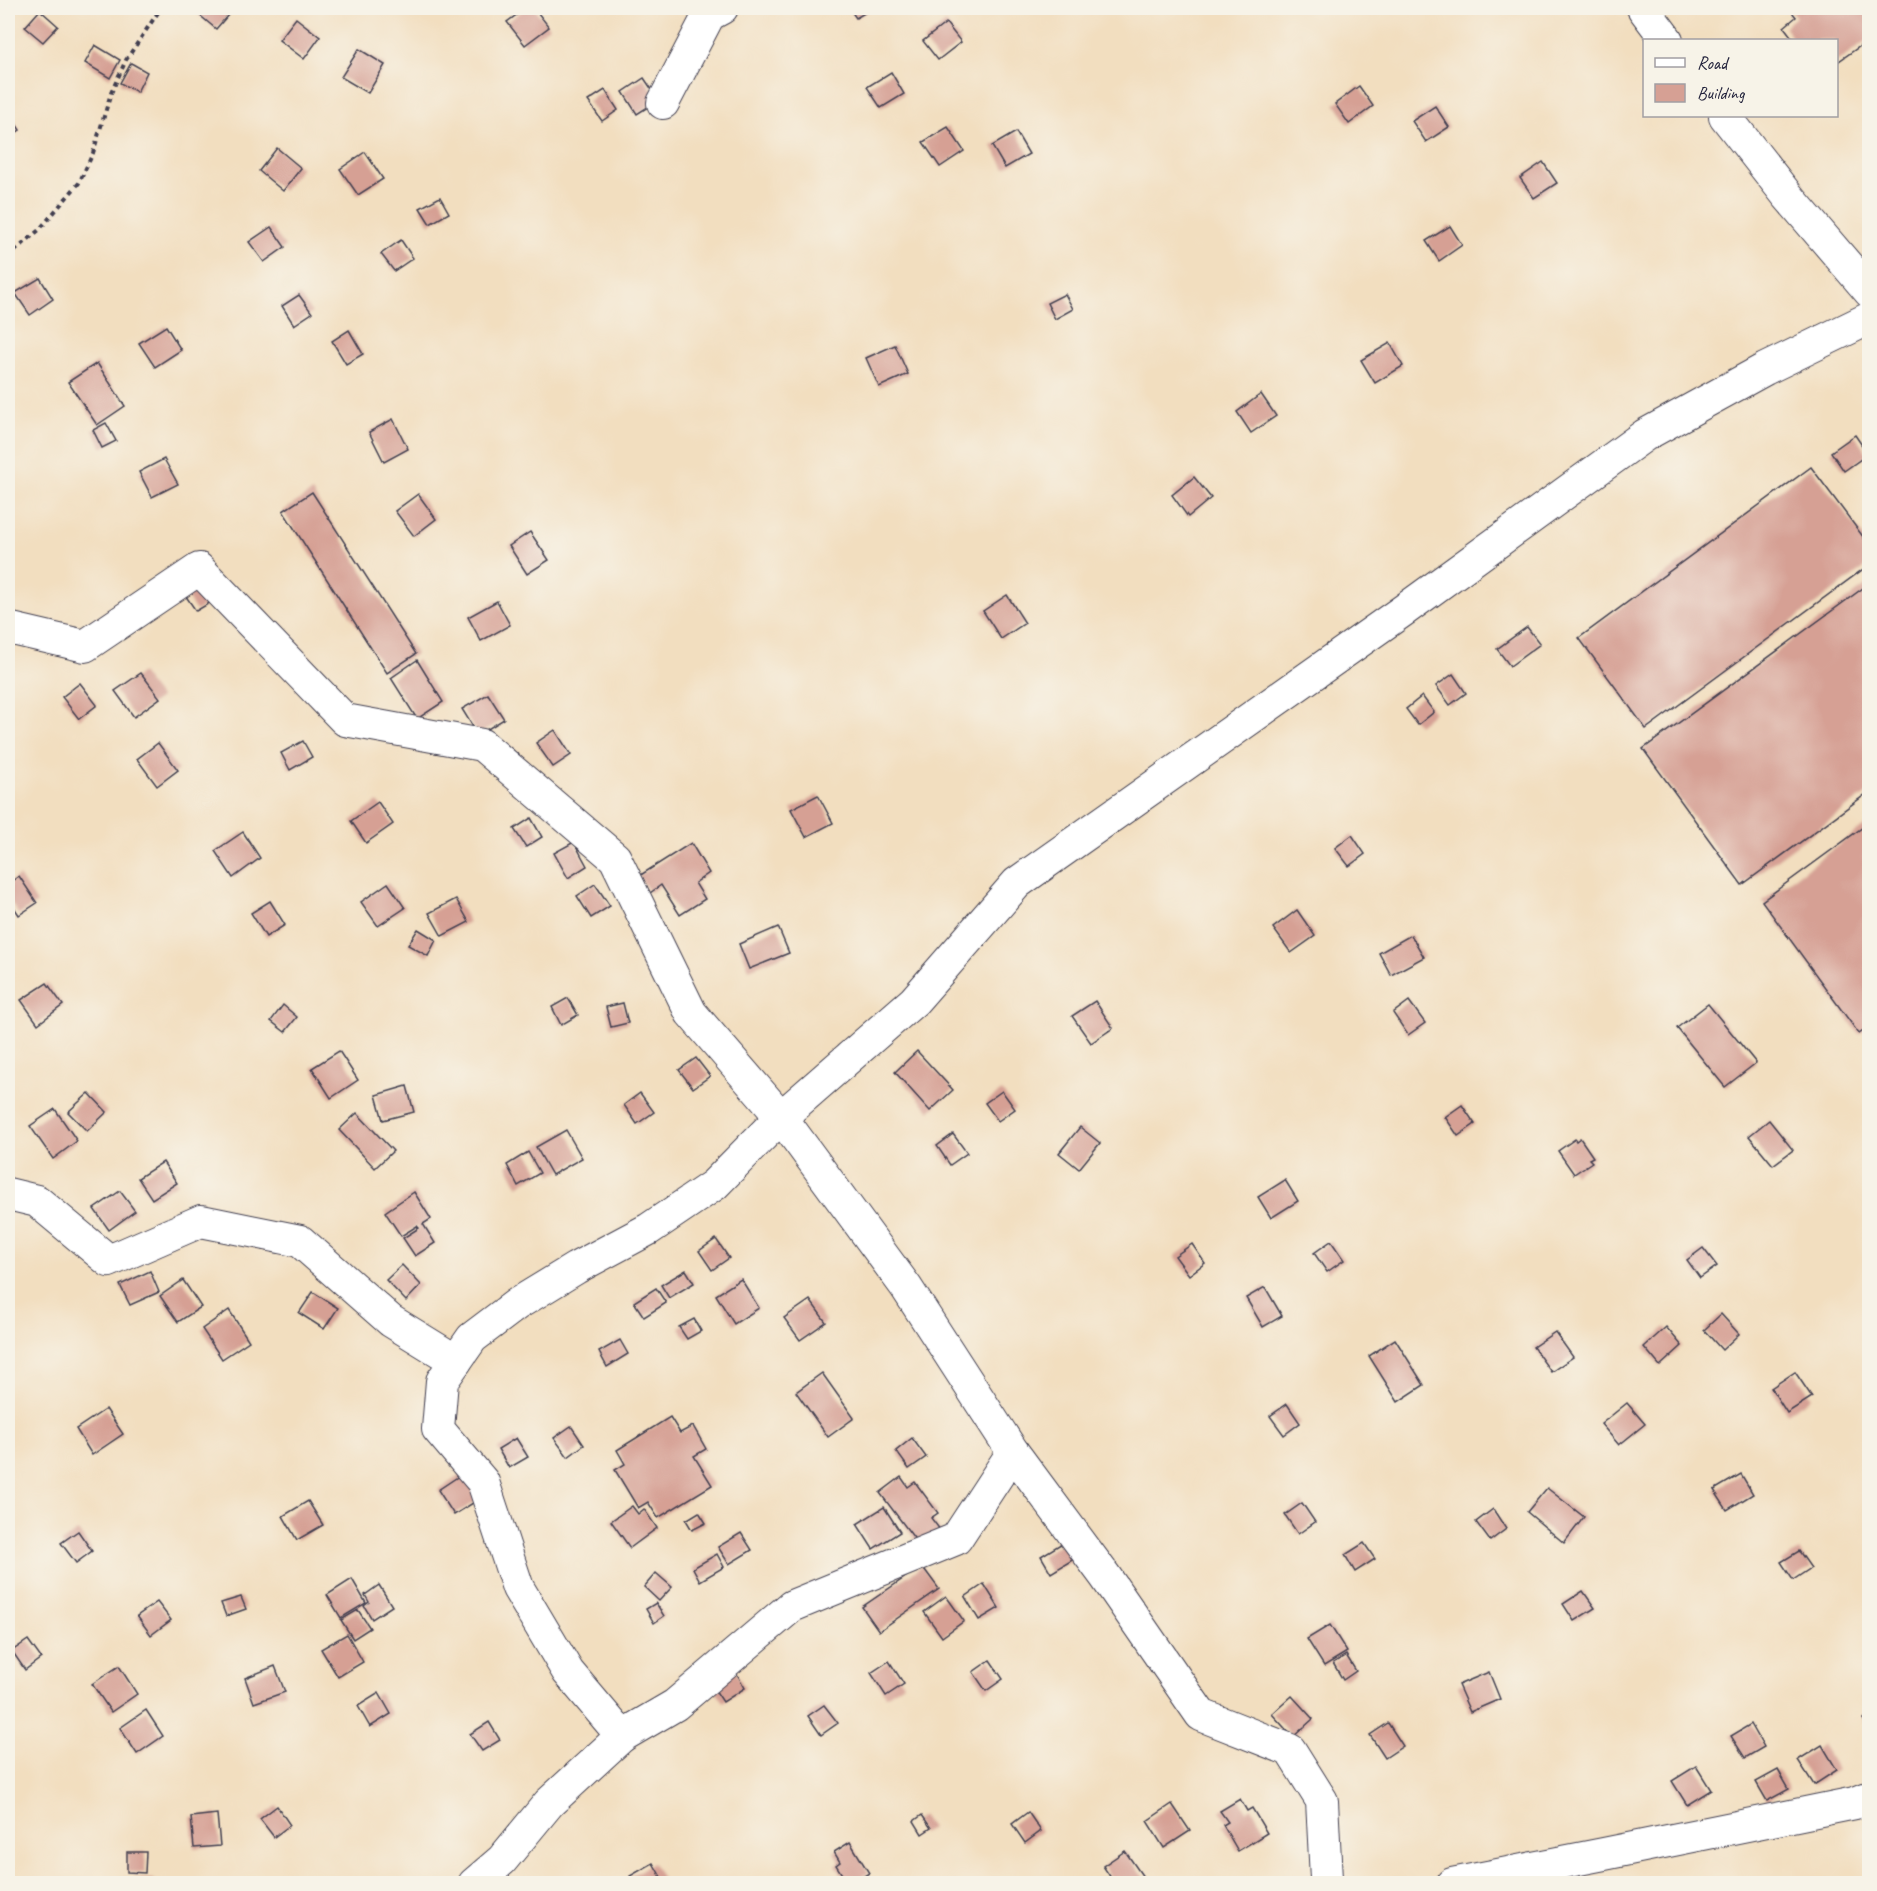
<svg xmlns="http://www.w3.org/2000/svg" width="1877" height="1891" viewBox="0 0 1877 1891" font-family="Caveat,sans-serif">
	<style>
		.building { fill: #d6a094 }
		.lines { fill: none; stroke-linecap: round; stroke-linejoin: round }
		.street-casing { stroke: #413e4f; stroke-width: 34 }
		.path { stroke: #413e4f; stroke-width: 4; stroke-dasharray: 4.5 4.5; stroke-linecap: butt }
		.street { stroke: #fff; stroke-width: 32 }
	</style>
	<rect width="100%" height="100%" fill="#f7f3e8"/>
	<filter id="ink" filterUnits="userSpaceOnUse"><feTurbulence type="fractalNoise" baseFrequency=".0167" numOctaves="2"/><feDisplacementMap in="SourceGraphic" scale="12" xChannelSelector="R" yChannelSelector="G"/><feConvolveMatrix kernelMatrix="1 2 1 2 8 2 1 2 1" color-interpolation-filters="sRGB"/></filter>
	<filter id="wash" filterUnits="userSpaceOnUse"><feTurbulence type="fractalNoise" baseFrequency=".008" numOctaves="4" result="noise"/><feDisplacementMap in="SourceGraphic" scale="24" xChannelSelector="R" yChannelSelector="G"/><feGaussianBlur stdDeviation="1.35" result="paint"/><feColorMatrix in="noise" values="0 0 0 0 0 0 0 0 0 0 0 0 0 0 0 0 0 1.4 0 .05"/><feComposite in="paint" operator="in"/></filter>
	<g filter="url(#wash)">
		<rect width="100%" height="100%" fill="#f2debf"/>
		<g id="blocks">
			<g class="building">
				<path d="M202,8h18l8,7 -12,14 -19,-16z"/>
				<path d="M526,8h8l15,19 -24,18 -18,-23z"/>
				<path d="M849,8h24l-17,10z"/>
				<path d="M1789,8h81v31l-34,24v-23h-42l-10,-13 12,-10z"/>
				<path d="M40,10l18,16 -15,16 -18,-15z"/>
				<path d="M296,18l24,19 -16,22 -25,-19z"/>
				<path d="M946,23l15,19 -23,18 -15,-19z"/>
				<path d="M95,45l25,15 -10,18 -25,-15z"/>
				<path d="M359,49l26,16 -17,28 -27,-16z"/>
				<path d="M131,63l16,9 -10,20 -17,-9z"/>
				<path d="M891,72l13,22 -23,14 -14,-21z"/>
				<path d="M644,78l15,22 -22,14 -14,-22z"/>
				<path d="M1359,86l14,20 -24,18 -14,-20z"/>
				<path d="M605,90l13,20 -16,11 -14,-20z"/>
				<path d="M1435,106l14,21 -23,15 -14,-21z"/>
				<path d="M8,112l12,18 -12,8z"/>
				<path d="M948,127l16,24 -24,16 -17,-25z"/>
				<path d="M1016,132l13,22 -24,14 -13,-22z"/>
				<path d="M277,148l24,20 -18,23 -24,-20z"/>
				<path d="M365,152l18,27 -25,16 -18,-26z"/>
				<path d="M1543,162l14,21 -23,15 -14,-20z"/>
				<path d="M440,197l9,16 -19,11 -10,-16z"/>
				<path d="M1450,226l12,19 -23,16 -13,-20z"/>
				<path d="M271,227l14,20 -21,15 -15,-20z"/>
				<path d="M401,240l12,18 -19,13 -13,-17z"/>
				<path d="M40,278l13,21 -23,16 -15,-22z"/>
				<path d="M1065,294l8,15 -18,10 -8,-16z"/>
				<path d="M299,295l13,18 -18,12 -12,-19z"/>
				<path d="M166,326l15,24 -26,17 -16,-24z"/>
				<path d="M349,330l14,24 -17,10 -14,-23z"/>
				<path d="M1390,343l13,23 -28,17 -14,-23z"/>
				<path d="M895,345l13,29 -29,13 -13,-29z"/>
				<path d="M97,363l28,43 -28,19 -29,-43z"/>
				<path d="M1261,394l15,22 -25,17 -14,-21z"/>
				<path d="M393,419l15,30 -24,13 -15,-30z"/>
				<path d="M106,423l10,18 -14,7 -9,-18z"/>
				<path d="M1855,435l13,19 -24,17 -13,-19z"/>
				<path d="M164,459l14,25 -26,13 -13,-25z"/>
				<path d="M1811,467l59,79v18l-224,165 -67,-91z"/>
				<path d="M1194,477l17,21 -23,19 -16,-22z"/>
				<path d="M312,492l104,162 -29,19 -104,-162z"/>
				<path d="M418,494l18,25 -22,17 -19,-25z"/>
				<path d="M530,532l19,28 -22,14 -18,-28z"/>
				<path d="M200,581l13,20 -17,10 -13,-19z"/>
				<path d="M1870,583v208l-128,94 -99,-136z"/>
				<path d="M1007,595l18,28 -24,16 -18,-28z"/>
				<path d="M497,601l13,24 -29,16 -13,-24z"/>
				<path d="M1527,627l13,17 -30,22 -13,-17z"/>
				<path d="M417,660l26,42 -26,17 -26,-41z"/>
				<path d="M141,673l19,25 -26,19 -19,-26z"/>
				<path d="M1453,674l13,19 -16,12 -14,-19z"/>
				<path d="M80,683l17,22 -18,14 -17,-22z"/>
				<path d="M488,694l16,25 -26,16 -16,-26z"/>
				<path d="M1422,696l12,16 -16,13 -12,-16z"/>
				<path d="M555,730l16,25 -18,12 -17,-24z"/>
				<path d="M303,741l9,16 -22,13 -9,-17z"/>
				<path d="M158,743l20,27 -21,16 -20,-27z"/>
				<path d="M818,795l15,28 -27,14 -15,-28z"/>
				<path d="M378,802l15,22 -27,19 -15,-22z"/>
				<path d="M531,818l11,19 -16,10 -12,-18z"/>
				<path d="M1870,822v204l-11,8 -97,-133z"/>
				<path d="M243,832l17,26 -27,20 -18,-27z"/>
				<path d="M1352,835l13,19 -16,12 -14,-18z"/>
				<path d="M574,842l13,24 -19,12 -14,-25z"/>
				<path d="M691,843l18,30 -14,10 10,16 -25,16 -19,-30 -11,8 -11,-17z"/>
				<path d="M19,876l18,27 -18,12 -11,-17v-14z"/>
				<path d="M388,883l17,25 -27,18 -17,-24z"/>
				<path d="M595,884l15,22 -19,12 -14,-22z"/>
				<path d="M456,899l13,23 -27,14 -13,-23z"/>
				<path d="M270,901l15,24 -19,12 -15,-24z"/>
				<path d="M1297,910l18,26 -24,17 -18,-25z"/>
				<path d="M778,927l11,26 -40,16 -10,-25z"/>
				<path d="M418,929l18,11 -8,16 -20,-11z"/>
				<path d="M1411,935l13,22 -33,18 -12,-22z"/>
				<path d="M47,983l16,22 -25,19 -17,-24z"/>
				<path d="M568,998l10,17 -17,10 -9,-18z"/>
				<path d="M1095,1001l18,27 -22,15 -19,-27z"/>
				<path d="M1409,1001l16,22 -17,12 -15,-22z"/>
				<path d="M623,1003l5,20 -17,4 -5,-20z"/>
				<path d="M1708,1004l48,59 -31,24 -48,-59z"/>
				<path d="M283,1005l14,12 -12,15 -14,-11z"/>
				<path d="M339,1051l19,29 -27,18 -19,-30z"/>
				<path d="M917,1051l36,39 -23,21 -35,-39z"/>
				<path d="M696,1058l14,18 -17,12 -14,-18z"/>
				<path d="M407,1086l7,26 -31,8 -7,-25z"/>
				<path d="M1002,1091l13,18 -17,12 -13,-18z"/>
				<path d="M89,1093l18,19 -20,19 -19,-19z"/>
				<path d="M640,1093l14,19 -17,12 -13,-19z"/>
				<path d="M1462,1105l13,19 -17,12 -13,-19z"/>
				<path d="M55,1109l22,32 -24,18 -23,-33z"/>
				<path d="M357,1113l36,38 -18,17 -36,-38z"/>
				<path d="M1769,1120l24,30 -20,15 -24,-29z"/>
				<path d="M1080,1127l20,16 -21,26 -20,-16z"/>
				<path d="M566,1130l16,28 -30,17 -16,-28z"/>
				<path d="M953,1134l14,19 -17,12 -13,-19z"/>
				<path d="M1580,1138l13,19 -4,2 3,3 -18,12 -16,-23 17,-12 1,2z"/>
				<path d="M528,1152l12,21 -22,13 -11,-21z"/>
				<path d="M163,1162l14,21 -25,16 -14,-21z"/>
				<path d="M1285,1180l13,21 -27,17 -13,-21z"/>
				<path d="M120,1191l15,20 -26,19 -15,-21z"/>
				<path d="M414,1192l17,27 -8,5 12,19 -20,13 -12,-18 16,-10 -2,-2 -16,10 -16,-24z"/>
				<path d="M716,1239l13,19 -17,12 -13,-19z"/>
				<path d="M1331,1241l13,19 -17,12 -13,-19z"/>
				<path d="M1192,1244l13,19 -16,12 -14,-19z"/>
				<path d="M1703,1248l14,18 -17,12 -13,-18z"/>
				<path d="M402,1265l19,20 -15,16 -20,-21z"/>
				<path d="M686,1270l8,13 -25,15 -8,-13z"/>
				<path d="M150,1271l9,21 -29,13 -10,-20z"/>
				<path d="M741,1279l18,29 -25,16 -18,-29z"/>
				<path d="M183,1280l18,27 -23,15 -18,-26z"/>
				<path d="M1265,1287l17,29 -19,11 -17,-29z"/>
				<path d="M656,1288l10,15 -22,14 -10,-15z"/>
				<path d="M313,1292l25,16 -14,21 -25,-16z"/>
				<path d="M810,1300l16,22 -26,18 -16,-22z"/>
				<path d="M229,1310l20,31 -27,18 -20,-30z"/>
				<path d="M1721,1314l18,20 -17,16 -18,-20z"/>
				<path d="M694,1319l7,12 -14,8 -8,-12z"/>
				<path d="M1666,1327l16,19 -22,20 -16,-19z"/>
				<path d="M1555,1332l18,25 -22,15 -18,-25z"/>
				<path d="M1395,1339l29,46 -26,17 -29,-46z"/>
				<path d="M620,1340l8,14 -21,13 -8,-15z"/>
				<path d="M1795,1372l17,25 -25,16 -16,-25z"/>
				<path d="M822,1373l32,45 -26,19 -32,-45z"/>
				<path d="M1627,1403l18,21 -26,21 -18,-21z"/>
				<path d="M1287,1404l13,19 -16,12 -14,-19z"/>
				<path d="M106,1409l17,25 -31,21 -16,-26z"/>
				<path d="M670,1417l10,16 13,-7 13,23 -12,7 18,29 -54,33 -10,-16 -10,6 -23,-38 10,-6 -8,-14z"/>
				<path d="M571,1426l13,19 -16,12 -14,-19z"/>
				<path d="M516,1438l12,19 -19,11 -11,-19z"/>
				<path d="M912,1438l14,19 -17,12 -13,-18z"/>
				<path d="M465,1472l16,26 -27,17 -16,-25z"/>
				<path d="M1741,1474l12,20 -26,16 -13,-20z"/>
				<path d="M901,1477l7,10 7,-5 23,31 -7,5 13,17 -21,15 -43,-57z"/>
				<path d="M1547,1488l37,29 -20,26 -37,-31z"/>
				<path d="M308,1501l15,24 -26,15 -14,-24z"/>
				<path d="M1302,1503l13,19 -17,12 -13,-19z"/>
				<path d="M632,1506l6,8 6,-5 13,19 -27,20 -19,-27z"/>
				<path d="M884,1507l16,25 -27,17 -16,-25z"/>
				<path d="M1493,1509l13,20 -16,12 -14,-19z"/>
				<path d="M699,1512l7,11 -14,7 -6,-10z"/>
				<path d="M78,1531l14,20 -16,12 -15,-20z"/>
				<path d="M741,1533l11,17 -23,14 -11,-17z"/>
				<path d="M1064,1542l10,17 -23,14 -10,-17z"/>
				<path d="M1364,1543l11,16 -20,13 -10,-17z"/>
				<path d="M1799,1551l12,17 -18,12 -12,-18z"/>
				<path d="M717,1554l7,13 -24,14 -7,-13z"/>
				<path d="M922,1566l17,23 -60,42 -17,-24z"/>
				<path d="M656,1573l16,14 -13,14 -15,-14z"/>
				<path d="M352,1579l14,24 -25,15 -14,-23z"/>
				<path d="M984,1584l15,24 -20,12 -14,-23z"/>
				<path d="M379,1585l13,21 -20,13 -8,-13 5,-4 -4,-7z"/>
				<path d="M1583,1591l12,17 -21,13 -11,-17z"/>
				<path d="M946,1596l18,25 -22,16 -18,-25z"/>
				<path d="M241,1597l5,12 -20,7 -5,-13z"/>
				<path d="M157,1602l14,18 -20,15 -14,-19z"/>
				<path d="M656,1603l8,13 -10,7 -8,-14z"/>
				<path d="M358,1610l12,18 -17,11 -12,-19z"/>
				<path d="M1330,1625l17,27 -23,14 -17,-27z"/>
				<path d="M347,1634l16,28 -25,15 -17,-28z"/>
				<path d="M28,1640l13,18 -16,12 -13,-19z"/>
				<path d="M1346,1655l10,16 -13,9 -10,-17z"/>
				<path d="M990,1660l13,19 -17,12 -13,-19z"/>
				<path d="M889,1661l15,23 -18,12 -15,-23z"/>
				<path d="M119,1666l18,28 -26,18 -19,-28z"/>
				<path d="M275,1666l10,26 -31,11 -9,-25z"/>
				<path d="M733,1667l12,21 -22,14 -14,-21z"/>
				<path d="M1489,1672l11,27 -30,13 -12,-27z"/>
				<path d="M379,1693l12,21 -21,13 -12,-21z"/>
				<path d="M1292,1696l21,23 -20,18 -21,-23z"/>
				<path d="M824,1705l14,18 -17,12 -13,-19z"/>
				<path d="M146,1710l17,26 -26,18 -17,-26z"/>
				<path d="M1870,1716v13l-7,-10z"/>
				<path d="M489,1722l11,18 -18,11 -12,-17z"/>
				<path d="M1388,1723l15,23 -18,12 -15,-23z"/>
				<path d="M1751,1724l13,23 -19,11 -14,-22z"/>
				<path d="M1822,1745l15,25 -23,15 -16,-25z"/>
				<path d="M1696,1766l15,24 -24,15 -15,-24z"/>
				<path d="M1778,1770l11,19 -22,12 -11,-19z"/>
				<path d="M1240,1799l7,12 5,-3 15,25 -29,18 -15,-26 5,-3 -8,-11z"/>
				<path d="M1172,1804l18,27 -26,17 -17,-27z"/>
				<path d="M277,1806l13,19 -16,12 -14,-18z"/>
				<path d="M1028,1812l13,19 -16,12 -13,-19z"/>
				<path d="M217,1814l3,32 -26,2 -3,-31z"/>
				<path d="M922,1815l9,13 -9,6 -8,-13z"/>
				<path d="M850,1842l19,31 -17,11h-4l-12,-19 4,-3 -6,-10z"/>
				<path d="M1125,1851l23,33h-33l-12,-18z"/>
				<path d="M127,1852h19l-1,21 -18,-1z"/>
				<path d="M653,1863l12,21h-31l-4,-8z"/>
				<rect x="123" y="1879" width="32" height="5"/>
			</g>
		</g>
	</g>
	<g filter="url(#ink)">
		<use href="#blocks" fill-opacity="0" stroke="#413e4f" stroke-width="1.5"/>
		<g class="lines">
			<g class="street-casing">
				<g id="street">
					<path d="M1643,8l24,32"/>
					<path d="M663,103l46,-88 13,-7"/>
					<path d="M1725,116l62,79 83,97"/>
					<path d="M8,628l77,18 114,-77 146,151 137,25 133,113 76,155 90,104 125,170 107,165 -57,87 -164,67 -117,99 -53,31"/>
					<path d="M8,1194l29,7 72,60 92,-40 99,20 91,80 65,40"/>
					<path d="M1013,1452l92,124 96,139 89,35 32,51 4,78"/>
					<path d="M474,1884l28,-24 47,-57 73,-67 -54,-64 -50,-84 -35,-106 -45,-53 4,-48 30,-43 45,-34 59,-36 73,-39 65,-44 67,-68 133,-116 103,-118 387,-273 241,-175 120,-66 105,-51"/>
					<path d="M1452,1884l152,-30 251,-51 15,-6"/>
				</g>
			</g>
			<path class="path" d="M8,257l31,-27 40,-47 14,-30 18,-60 15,-33 35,-52"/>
			<use href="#street" class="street"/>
		</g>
	</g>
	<rect width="1877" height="1891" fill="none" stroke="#f7f3e8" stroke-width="30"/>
	<rect x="1643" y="39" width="195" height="78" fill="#f7f3e8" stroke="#a29fa3" stroke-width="1.5"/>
	<rect x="1655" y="58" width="30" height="9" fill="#ffffff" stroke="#a29fa3" stroke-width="1.5"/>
	<text x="1697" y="69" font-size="18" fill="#22223b">Road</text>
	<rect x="1655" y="84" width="30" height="18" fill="#d6a094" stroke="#a29fa3" stroke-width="1.5"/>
	<text x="1697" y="99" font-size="18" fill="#22223b">Building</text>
</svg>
